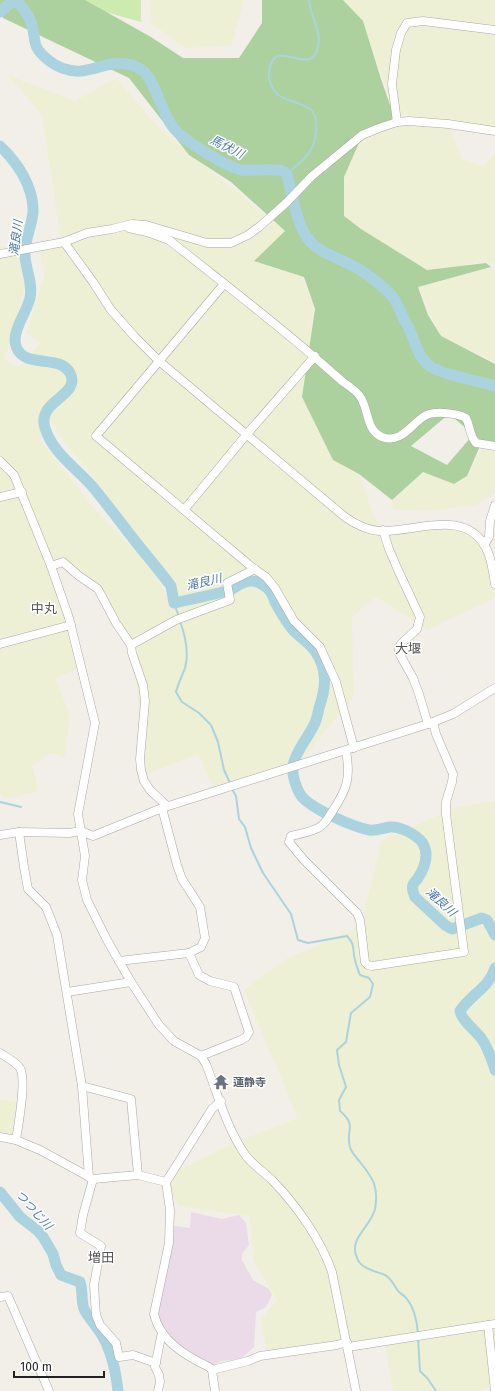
<svg xmlns="http://www.w3.org/2000/svg" width="495" height="1391" viewBox="0 0 495 1391" font-family="'Fira Sans','Noto Sans JP',sans-serif">
	<style>
		.industrial { fill: #ebdbe8 }
		.farmland { fill: #eef0d5; fill-rule: evenodd }
		.grass { fill: #cdebb0 }
		.forest { fill: #add19e }
		.lines { fill: none; stroke-linecap: round; stroke-linejoin: round }
		.stream { stroke: #aad3df; stroke-width: 2 }
		.river { stroke: #aad3df; stroke-width: 11 }
		.minor-casing { stroke: #a9a9a9; stroke-width: 9 }
		.minor { stroke: #fff; stroke-width: 8 }
		.labels { text-anchor: middle; stroke-width: 3; stroke-linejoin: round; paint-order: stroke }
		.worship-label { font-size: 11px; font-weight: bold; fill: #5b616d; stroke: #fff; text-anchor: start }
		.water-label { font-size: 12px; font-style: italic; fill: #4a7aab; stroke: #fff }
		.quarter-label { font-size: 13px; fill: #555; stroke: #fff }
	</style>
	<rect width="100%" height="100%" fill="#f2efe9"/>
	<path class="industrial" d="M191,1212l31,7 17,-4 7,8 3,22 -7,9v6l11,20 16,9 3,6 -6,12 -10,5 -2,35 -13,12 -19,2 -9,4 -35,-20 -18,-23 -2,-11 16,-85 16,2z"/>
	<g class="farmland">
		<path d="M149,0h95l-13,46 -45,2 -34,-24z"/>
		<path d="M343,0h152v128l-95,-14 -1,-2h-4l-33,-90z"/>
		<path d="M8,75l67,26 41,-23 44,51 125,102 28,74 -6,85 52,84 15,43 9,13 77,-5 17,11 18,46v16l-67,32 -52,-33 -24,20 2,79 -57,70 -81,26 -18,-38 -51,20 -15,-128 15,-11 -17,5 -32,-51 -33,-25 -11,8 25,96 -24,11 15,35 -5,43 -14,-4 -19,13 7,25 -34,8 -5,-5v-548l19,5 6,33 -7,31 -13,44 9,7 5,1 21,-24 -14,-10 17,-53 2,-1 -6,-31 22,-6 -19,-127zM42,409l15,20 -1,2 31,38 80,107 6,32 -19,-37 -62,-65 -51,-65 -1,-29z"/>
		<path d="M397,122l51,2 14,35 22,7 11,-13v111l-13,-2 -57,11 -64,-44 -17,-13v-39l18,-42z"/>
		<path d="M484,269h11v93l-54,-25 -23,-50z"/>
		<path d="M495,449v44l-19,12 -47,6 -36,-1 -1,-10 31,-28 31,12 11,-5 16,-29z"/>
		<path d="M495,801v582l-13,7v1h-89l-9,-49 -116,13 -7,-36 16,-19 -23,-39 -5,-45 -70,-10 -13,-24 14,-13 64,-30 54,-21 -54,-128 42,-31 75,-33 20,-85 76,-34z"/>
		<path d="M0,1099l21,3 -7,34 -14,-3z"/>
	</g>
	<path class="grass" d="M70,0h71v22l-71,-20z"/>
	<path class="forest" d="M0,0h85l66,37 32,21h56l23,-35v-23h81l20,21 18,58 9,26 10,13 -38,18 -18,41v39l17,13 66,41 59,-7 5,4 -73,20 10,28 13,21 54,28v86h-3l-43,-36 -38,32 36,19 24,-28 9,9 -13,30 -13,8 -31,-12 -31,28 -33,-26 -26,-14 -31,-63 13,-88 -11,-32 -50,-16 31,-30 -54,-49 -42,-27 -60,-77 -126,-60 -3,-7z"/>
	<g class="lines">
		<g class="stream">
			<path d="M286,174c20,-15 32,-25 30,-52 -1,-5 -1,-10 -6,-13 -17,-11 -36,-6 -41,-31 0,-5 0,-10 2,-15 7,-16 27,0 39,-4 5,-2 7,-7 8,-12 4,-16 -8,-31 -9,-47"/>
			<path d="M174,603l5,14"/>
			<path d="M180,621c5,14 9,33 5,47 -3,8 -7,16 -9,24l6,10 17,11 12,12 7,17 6,28 7,15"/>
			<path d="M232,789l4,7 3,23 6,8 6,21 12,25 28,41 7,26 10,3 39,-7c9,10 5,13 8,24 1,5 3,10 5,15l9,3 4,6 -3,13 -19,16 -5,29 -9,8 2,15 7,22 -7,13 1,11c18,15 5,20 10,36 1,5 6,10 10,15 13,16 19,25 15,47 -4,18 -27,29 -18,49 4,11 18,13 28,17 6,3 9,10 13,16 3,3 7,5 9,8 8,10 10,22 11,35"/>
			<path d="M0,802l21,5"/>
			<path d="M418,1338l2,33 8,8 8,12"/>
		</g>
		<g class="river">
			<path d="M15,0c7,7 13,13 16,22 6,17 -1,23 16,37 9,8 22,13 34,12 23,-3 38,-15 61,-1 12,8 20,43 30,56 9,12 24,20 36,28 10,6 22,13 33,16 10,1 37,-2 42,1 2,1 3,3 4,4 5,19 9,45 19,61 10,16 29,20 45,29 13,6 31,20 41,31 5,6 7,12 10,19 2,6 6,10 8,16 7,15 7,25 21,36 12,8 48,14 64,19"/>
			<path d="M0,12l14,-12"/>
			<path d="M0,146c17,16 34,41 33,66 -1,14 -9,29 -8,44 1,15 8,27 5,42 -3,14 -19,34 -14,48 8,24 43,7 54,27 12,23 -34,27 -25,55 7,24 31,40 47,58 15,18 29,37 43,55 12,15 24,29 36,45l3,17c19,-4 38,-8 56,-13 7,-3 13,-10 22,-9 6,0 14,5 18,10 2,3 4,8 5,11 5,9 11,20 18,28 7,7 16,13 22,21 13,19 11,37 4,57 -1,5 -2,10 -4,15 -13,27 -33,38 -15,71 8,14 54,33 69,36 7,1 14,-2 21,-3 10,-1 25,7 32,15 8,12 3,25 -4,36 -1,2 -5,5 -5,7 -2,4 1,9 2,12l30,28 7,4 30,-11 5,2 8,15"/>
			<path d="M495,968c-6,20 -25,27 -35,43 2,10 15,19 21,27 5,6 12,24 14,32"/>
			<path d="M0,1192l20,25 18,14 5,6 10,17 3,11 5,10 19,7c3,9 1,19 4,27 5,10 14,18 19,28 9,16 13,36 15,54"/>
		</g>
		<g class="minor-casing">
			<g id="minor">
				<path d="M397,122l-5,-38 4,-34 5,-17 6,-10 16,-2 72,9"/>
				<path d="M129,228l18,4 22,8c59,47 119,92 174,142 6,4 15,10 18,16 8,13 5,32 21,39 18,7 28,-11 41,-20 10,-7 33,-4 43,1 5,10 3,17 10,25l19,3"/>
				<path d="M64,242l29,40 18,28 24,27 24,24 186,156c10,7 21,13 34,14 35,2 86,-24 107,17 6,11 7,25 9,36"/>
				<path d="M0,254l64,-12 23,-9 25,-4 20,-5 14,1 61,18h24l17,-8 11,-8 27,-24 26,-27 50,-41 17,-7 18,-6 12,-1 39,3 47,7"/>
				<path d="M224,284l-128,152 157,132 13,9 9,11 19,33 26,26 16,35 18,66"/>
				<path d="M0,461l14,14 37,91 18,52 26,105 -17,91 7,42 -3,24 5,20 20,40 24,42 28,43 15,16 27,15 5,8c12,31 21,65 40,92 8,10 18,16 27,25 24,25 48,59 59,91l24,119"/>
				<path d="M0,497l22,-5"/>
				<path d="M184,510l63,-76 68,-78"/>
				<path d="M383,530l6,19 9,21 22,47 -3,12 -15,14 -3,4v6l14,25 6,16 9,30"/>
				<path d="M484,545l5,-8 1,-16 5,-16"/>
				<path d="M51,566l12,-4 16,14 19,13 18,34 15,22 1,8 11,32 2,16 -5,58 1,11 3,11 6,9 17,16"/>
				<path d="M0,644l71,-19"/>
				<path d="M131,645l45,-25 54,-20 -3,-17 28,-14"/>
				<path d="M346,751c5,28 1,38 -14,61 -4,6 -7,13 -14,16 -8,4 -18,6 -27,8l-2,6 15,18 53,53 3,7 5,42 3,3 4,1 92,-14 -18,-138v-12l6,-20 1,-8 -17,-40 -3,-12"/>
				<path d="M162,808l15,57 5,14 18,28 5,31 -4,9 -12,6"/>
				<path d="M19,832l5,35 4,22 18,18 11,28 25,151 7,91"/>
				<path d="M0,835l19,-3 50,1 12,-2 12,5 69,-28 266,-84 25,-10 42,-26"/>
				<path d="M119,961l70,-8 10,22 11,6 24,6 15,45 -3,5 -5,3 -40,16"/>
				<path d="M67,992l64,-10"/>
				<path d="M0,1053c6,4 16,9 20,15 7,12 -2,58 -4,72"/>
				<path d="M82,1086l49,13 7,76"/>
				<path d="M0,1137l16,3 24,10 53,29 45,-4 28,7"/>
				<path d="M93,1179l-10,36 -3,18 21,13 -7,39 2,30 4,10 16,18 3,14 14,-2 23,8"/>
				<path d="M0,1297l8,-1 41,95"/>
				<path d="M488,1325l7,66"/>
				<path d="M348,1347l147,-23"/>
				<path d="M212,1370l36,-9 12,-5 77,-11 10,-3"/>
				<path d="M158,1391l2,-9 -1,-7 -4,-8 7,-35"/>
				<path d="M215,1391l-3,-21 -3,-3c-23,-11 -49,-26 -55,-53l15,-71 1,-33 -4,-28 46,-73 9,-8"/>
			</g>
		</g>
		<use href="#minor" class="minor"/>
	</g>
	<defs>
		<g id="temple-bare" transform="scale(1.2)"><path d="M0-6L5-2H3V0L6.5 2.5H4V6H1.5V3h-3V6H-4V2.5H-6.5L-3 0V-2H-5Z" fill="#6b7280" stroke="#fff" stroke-width="2.5" paint-order="stroke"/></g>
	</defs>
	<g fill-rule="evenodd">
		<use href="#temple-bare" x="221" y="1082"/>
	</g>
	<g class="labels">
		<g class="worship-label">
			<text x="233" y="1086">蓮静寺</text>
		</g>
		<g class="water-label">
			<text transform="translate(227 147) rotate(27)" y="4">馬伏川</text>
			<text transform="translate(16 238) rotate(-83)" y="4">滝良川</text>
			<text transform="translate(204 582) rotate(-13)" y="4">滝良川</text>
			<text transform="translate(441 902) rotate(43)" y="4">滝良川</text>
			<text transform="translate(34 1210) rotate(48)" y="4">つつじ川</text>
		</g>
		<g class="quarter-label">
			<text x="44" y="613">中丸</text>
			<text x="408" y="653">大堰</text>
			<text x="101" y="1262">増田</text>
		</g>
	</g>
	<path d="M14 1371v6h90v-6" fill="none" stroke="#222222" stroke-width="2"/>
	<text x="20" y="1371" font-size="12" fill="#222222" stroke="#ffffff" stroke-width="3" paint-order="stroke">100 m</text>
</svg>
